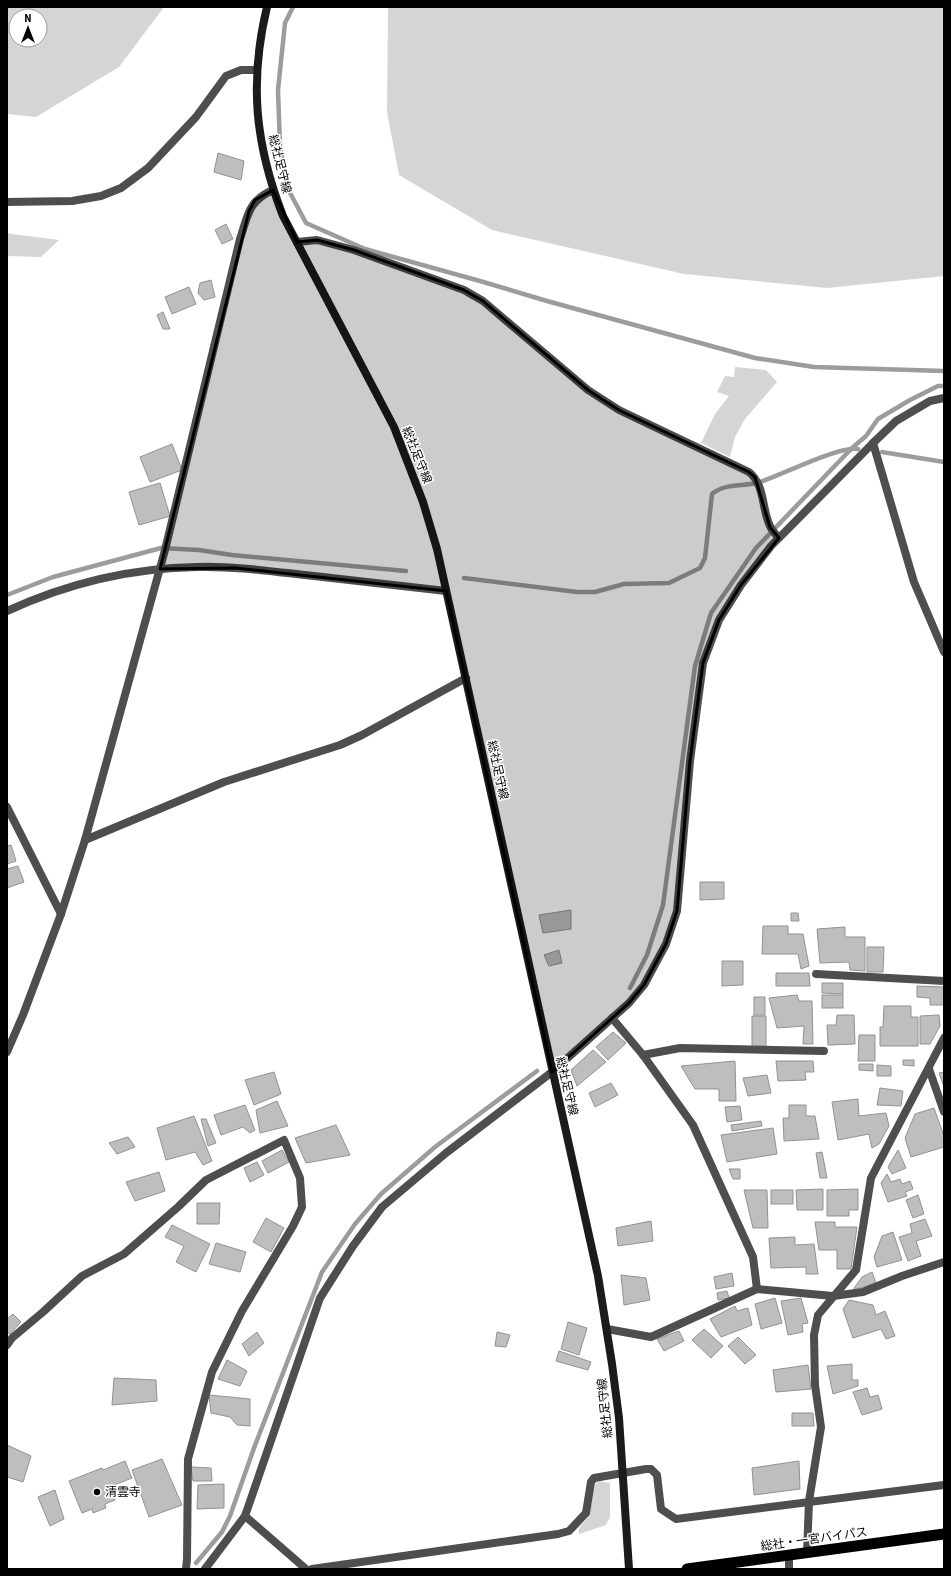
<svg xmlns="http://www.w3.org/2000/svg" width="951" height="1576" viewBox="0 0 951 1576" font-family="'Source Sans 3','Noto Sans JP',sans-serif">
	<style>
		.green { fill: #d5d5d5; fill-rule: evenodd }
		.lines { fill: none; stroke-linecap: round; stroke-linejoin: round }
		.stream { stroke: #9c9c9c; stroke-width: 4.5 }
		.building { fill: #bebebe; stroke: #929292 }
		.minor { stroke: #4e4e4e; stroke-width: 8 }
		.tertiary { stroke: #4e4e4e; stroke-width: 8 }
		.secondary { stroke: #1b1b1b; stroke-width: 8 }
		.trunk { stroke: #000; stroke-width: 11 }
		.marked { fill: #000; fill-opacity: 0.2; stroke: #000; stroke-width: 3; stroke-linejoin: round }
		.poi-dot { fill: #000; stroke: #fff; stroke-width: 1.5 }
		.labels { text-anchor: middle; stroke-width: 3; stroke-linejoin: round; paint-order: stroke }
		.street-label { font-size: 12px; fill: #000; stroke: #fff }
		.poi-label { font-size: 12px; fill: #000; stroke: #fff; text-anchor: start }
	</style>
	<rect width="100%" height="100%" fill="#fff"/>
	<g class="green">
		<path d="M7,7h157l-45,60 -83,50 -29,-3zM16,16h24v24h-24z"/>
		<path d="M388,7h556v269l-117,12 -143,-14 -192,-44 -93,-55 -12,-63z"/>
		<path d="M7,233l5,1 47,6 -18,17 -34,-1z"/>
		<path d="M735,367l31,3 11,12 -32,37 -10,18 -5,20 -29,-14 14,-29 14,-18 -12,-4 8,-16 9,1z"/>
		<path d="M598,1481l12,2v34l-4,8 -27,9v-6l10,-12 6,-31z"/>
	</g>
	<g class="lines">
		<g class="stream">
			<path d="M293,7l-8,16 -7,67 2,57 8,42 18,34 59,26 115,32 67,20 208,57 59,9 130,4"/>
			<path d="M882,452l62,10"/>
			<path d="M464,578l113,14h18l29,-8 45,-1 31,-15 5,-10 7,-64c12,-11 33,-7 48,-12 22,-7 78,-36 98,-33"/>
			<path d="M7,595l46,-18 108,-29 38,2 33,5 174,16"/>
			<path d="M630,988l17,-33 16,-50 32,-239 16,-53 45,-65 96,-100 14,-12 12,-17 32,-19 28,-14h6"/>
			<path d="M196,1563l26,-31 8,-16 24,-68 68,-176 33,-48 26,-30 54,-47 102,-76"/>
		</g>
	</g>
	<g class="building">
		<path d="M218,153l26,8 -3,19 -27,-8z"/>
		<path d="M226,224l7,15 -11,5 -7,-14z"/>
		<path d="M211,280l4,17 -11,3 -6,-7 2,-10z"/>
		<path d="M189,287l7,17 -24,10 -7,-17z"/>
		<path d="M163,312l7,17h-7l-6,-14z"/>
		<path d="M172,444l10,26 -32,12 -10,-25z"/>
		<path d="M160,483l10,33 -31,9 -10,-33z"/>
		<path d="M11,845l5,16 -9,3v-18z"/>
		<path d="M18,866l6,16 -17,6v-19z"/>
		<path d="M700,882h24v17l-24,1z"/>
		<path d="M571,910v19l-28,4 -4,-18z"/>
		<path d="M791,913h7l1,8h-8z"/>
		<path d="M763,926h25v8h15l6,32 -8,3 -3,-15h-36z"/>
		<path d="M845,927v10h20v34l-15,-1 -1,-8 -29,1 -3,-34z"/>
		<path d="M867,947h17l-1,25h-16z"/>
		<path d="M559,950l3,13 -13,3 -5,-11z"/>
		<path d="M722,961h21v24l-21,1z"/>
		<path d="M776,973h33l1,13h-34z"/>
		<path d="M822,983h21v11l-21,-1z"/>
		<path d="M917,986l27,1v18h-14v-7l-13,-1z"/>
		<path d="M797,995l2,6h13l1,43h-10l1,-18 -27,2 -8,-30z"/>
		<rect x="822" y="995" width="21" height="13"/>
		<rect x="754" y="997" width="11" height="18"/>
		<path d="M884,1006h27v11h7v29h-38v-19h3z"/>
		<path d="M837,1015h17l1,29 -27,1 -1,-20h9z"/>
		<path d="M939,1015l1,11 -10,18h-10v-28z"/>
		<path d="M752,1016h14v36l-14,-1z"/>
		<path d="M613,1032l13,11 -18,17 -12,-13z"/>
		<path d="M859,1035h16v26h-17z"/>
		<path d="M593,1050l13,12 -29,24 -6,-16z"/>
		<path d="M903,1060h11v6l-11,-1z"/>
		<path d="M735,1061l1,40h-17v-12h-24l-14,-23z"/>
		<path d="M776,1061h37l1,11h-9l1,8 -28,1z"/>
		<path d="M859,1064h14v7l-14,-1z"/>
		<path d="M877,1065l14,1v10h-14z"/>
		<path d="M274,1072l7,22 -27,11 -9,-25z"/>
		<path d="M944,1072v15l-5,-14z"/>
		<path d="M767,1075l4,18 -23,3 -5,-18z"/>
		<path d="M611,1083l7,12 -23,12 -6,-14z"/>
		<path d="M880,1088l23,3 -2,15 -24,-1z"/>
		<path d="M858,1099l1,17 27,-3 3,13 -10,18 -7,4 -3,-14 -31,6 -6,-38z"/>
		<path d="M277,1101l11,25 -28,7 -4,-23z"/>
		<path d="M245,1105l10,25 -5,3 -7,-6 -22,8 -7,-20z"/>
		<path d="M789,1105h17v11h9l4,23 -35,2 -1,-23h6z"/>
		<path d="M740,1106l2,14 -15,2 -2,-15z"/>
		<path d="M934,1108l10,28v11l-33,10 -6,-19 10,-24z"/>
		<path d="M194,1116l18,45 -9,4 -8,-13 -29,8 -9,-32z"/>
		<path d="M201,1119h5l10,24 -8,3z"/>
		<path d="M761,1121l1,5 -30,5 -1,-6z"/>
		<path d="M336,1125l14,30 -44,8 -11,-25z"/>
		<path d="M773,1128l4,26 -50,8 -6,-27z"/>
		<path d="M128,1137l7,10 -18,7 -8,-11z"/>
		<path d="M282,1150l7,12 -21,11 -6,-12z"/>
		<path d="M898,1150l8,18 -14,6 -4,-7z"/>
		<path d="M822,1152l5,26h-7l-4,-25z"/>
		<path d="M257,1162l7,13 -14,7 -6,-14z"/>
		<path d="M729,1169h11v10h-7z"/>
		<path d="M159,1172l6,19 -30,10 -9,-19z"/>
		<path d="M887,1174l4,8 9,-3 2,5 8,-3 3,8 -8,3 2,4 -19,6 -7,-19z"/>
		<path d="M823,1189v21h-26l-1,-20z"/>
		<path d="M858,1189v21h-9v6h-22v-26z"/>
		<path d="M744,1190h23l1,38h-15z"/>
		<rect x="771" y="1190" width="22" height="14"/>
		<path d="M918,1195l6,19 -11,4 -7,-18z"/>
		<path d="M197,1203h23l-1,21h-22z"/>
		<path d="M266,1218l18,10 -13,24 -18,-10z"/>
		<path d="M925,1219l7,17 -16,5 5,15 -13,5 -9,-24 13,-4 -2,-9z"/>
		<path d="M651,1221l2,20 -35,5 -2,-18z"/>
		<path d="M815,1222h20v5h22l-6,42h-14v-19h-18z"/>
		<path d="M172,1225l38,19 -14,28 -20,-10 8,-16 -19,-9z"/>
		<path d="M893,1232l9,28 -25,7 -3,-10 8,-21z"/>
		<path d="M795,1237v8l19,-1 4,30h-12v-7l-35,1 -2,-30z"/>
		<path d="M216,1243l30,9 -6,20 -31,-8z"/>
		<path d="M872,1272l4,11 -22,7v-2l8,-11z"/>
		<path d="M732,1273l2,13 -18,3 -2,-12z"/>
		<path d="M621,1275l25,3 4,22 -26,5z"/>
		<path d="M727,1291l2,7 -11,2 -1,-7z"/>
		<path d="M775,1298l7,25 -21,6 -6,-25z"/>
		<path d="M801,1298l7,25 -6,1 1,8 -15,3 -7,-34z"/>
		<path d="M849,1300l24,5 3,10 9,-4 10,25 -9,3 -5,-10 -28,9 -10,-29z"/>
		<path d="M735,1306l2,5 11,-3 4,17 -31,12 -11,-18z"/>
		<path d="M13,1314l8,8 -11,12 -3,-2v-13z"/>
		<path d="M568,1322l19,6 -8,27 -18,-6z"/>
		<path d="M704,1329l19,17 -12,12 -19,-18z"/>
		<path d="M679,1331l5,10 -20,10 -7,-12z"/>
		<path d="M257,1332l7,11 -15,13 -7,-12z"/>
		<path d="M497,1332l13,3 -4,12 -11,-1z"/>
		<path d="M738,1337l18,18 -11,9 -17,-18z"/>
		<path d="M559,1351l32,11 -3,8 -32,-9z"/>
		<path d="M227,1360l20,11 -7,15 -22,-7z"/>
		<path d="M852,1364v16h6v6l-25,8 -6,-28z"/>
		<path d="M808,1365l3,24 -35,3 -3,-22z"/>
		<path d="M114,1378l42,2 1,21 -45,4z"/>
		<path d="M867,1388l3,9 8,-2 4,14 -20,6 -9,-23z"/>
		<path d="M209,1395l41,4v27l-13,-1 -7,-8 -19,-4z"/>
		<path d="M792,1413h21l1,13h-22z"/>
		<path d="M7,1445l24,11 -8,26 -16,-5z"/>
		<path d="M162,1459l20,46 -33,12 -17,-47z"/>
		<path d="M125,1461l7,17 -23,9 6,13 -10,4 1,4 -13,5 -1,-4 -10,4 -13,-32 33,-13 1,2z"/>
		<path d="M799,1461l1,28 -46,6 -2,-27z"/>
		<path d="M191,1467l20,1 1,13h-19z"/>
		<path d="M224,1484v24l-27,1 1,-24z"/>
		<path d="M55,1490l9,29 -14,7 -12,-29z"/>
	</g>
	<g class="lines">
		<g class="minor">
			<path d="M7,202l65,-1 29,-5 20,-8 27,-20 48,-51 30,-41 15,-6h16"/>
			<path d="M297,242l20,-2 37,10 110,40 19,11 105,89 31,20 130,62c17,14 12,38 22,56 2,3 5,7 8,10"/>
			<path d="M873,443l41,139 30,70"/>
			<path d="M7,807l54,107"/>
			<path d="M85,840l139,-58 116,-37 22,-10 104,-57"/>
			<path d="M816,974l128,7"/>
			<path d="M612,1018l31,37 50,70 60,132 4,32"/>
			<path d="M7,1052l16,-37 38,-101 24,-74 80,-290 75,-311c8,-24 8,-38 33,-49"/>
			<path d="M643,1055l37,-7 144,3"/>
			<path d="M929,1069l15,43"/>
			<path d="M607,1329l44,8 106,-48 76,7 30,-4 39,-16 42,-14"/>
			<path d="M7,1345l5,-7 31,-26 39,-36 42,-22 54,-47 28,-27 78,-40 16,38 2,29 -9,19 -51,85 -30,61 -24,87 -1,100 -1,10"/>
			<path d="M245,1516l61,53"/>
			<path d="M807,1553l2,-52 12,-74 -6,-42 -1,-50 4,-20 38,-45 15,-92 73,-140"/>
			<path d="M205,1569l40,-53 75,-218 33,-52 29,-39 64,-54 106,-81 77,-69 15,-18 22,-41 11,-33 13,-150 13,-98 16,-43 22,-35 30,-39 102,-103 23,-22 34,-20 14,-3"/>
			<path d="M312,1569l246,-35 11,-3 17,-18 5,-31 3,-4 52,-9h5l6,6 4,34 15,10 268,-34"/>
			<path d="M789,1569v-13"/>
		</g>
		<path class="tertiary" d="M7,611c59,-27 124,-43 190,-44 36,-1 72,4 108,8 47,5 94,11 141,16"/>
		<path class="secondary" d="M267,7c-18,75 -12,137 16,209l111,211 29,75 14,47 161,727 14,88 7,54 10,151"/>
		<path class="trunk" d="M687,1569l257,-35"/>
	</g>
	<path class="marked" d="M273,190l24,52 20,-2 37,10 110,40 19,11 105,89 31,20 130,62 6,5 15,50 9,11 -38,47 -22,35 -16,43 -13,98 -13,150 -11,33 -22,41 -15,18 -77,69 -106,-481 -211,-23 -75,1 89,-358 6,-11z"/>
	<circle class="poi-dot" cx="97" cy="1492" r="4"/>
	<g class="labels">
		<g class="street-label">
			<text transform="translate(280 164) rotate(76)" y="4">総社足守線</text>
			<text transform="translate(417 455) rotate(68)" y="4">総社足守線</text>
			<text transform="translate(498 770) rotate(78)" y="4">総社足守線</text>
			<text transform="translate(567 1086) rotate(77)" y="4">総社足守線</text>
			<text transform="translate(605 1408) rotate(-96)" y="4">総社足守線</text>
			<text transform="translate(814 1539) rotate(-8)" y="4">総社・一宮バイパス</text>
		</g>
		<g class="poi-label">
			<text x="105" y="1496">清雲寺</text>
		</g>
	</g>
	<rect width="951" height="1576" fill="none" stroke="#000000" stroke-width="16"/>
	<g transform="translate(28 28)"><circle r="19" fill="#ffffff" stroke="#999999"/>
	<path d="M0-3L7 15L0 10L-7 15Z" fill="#000000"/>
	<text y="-6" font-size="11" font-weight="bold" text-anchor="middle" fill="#000000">N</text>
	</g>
</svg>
